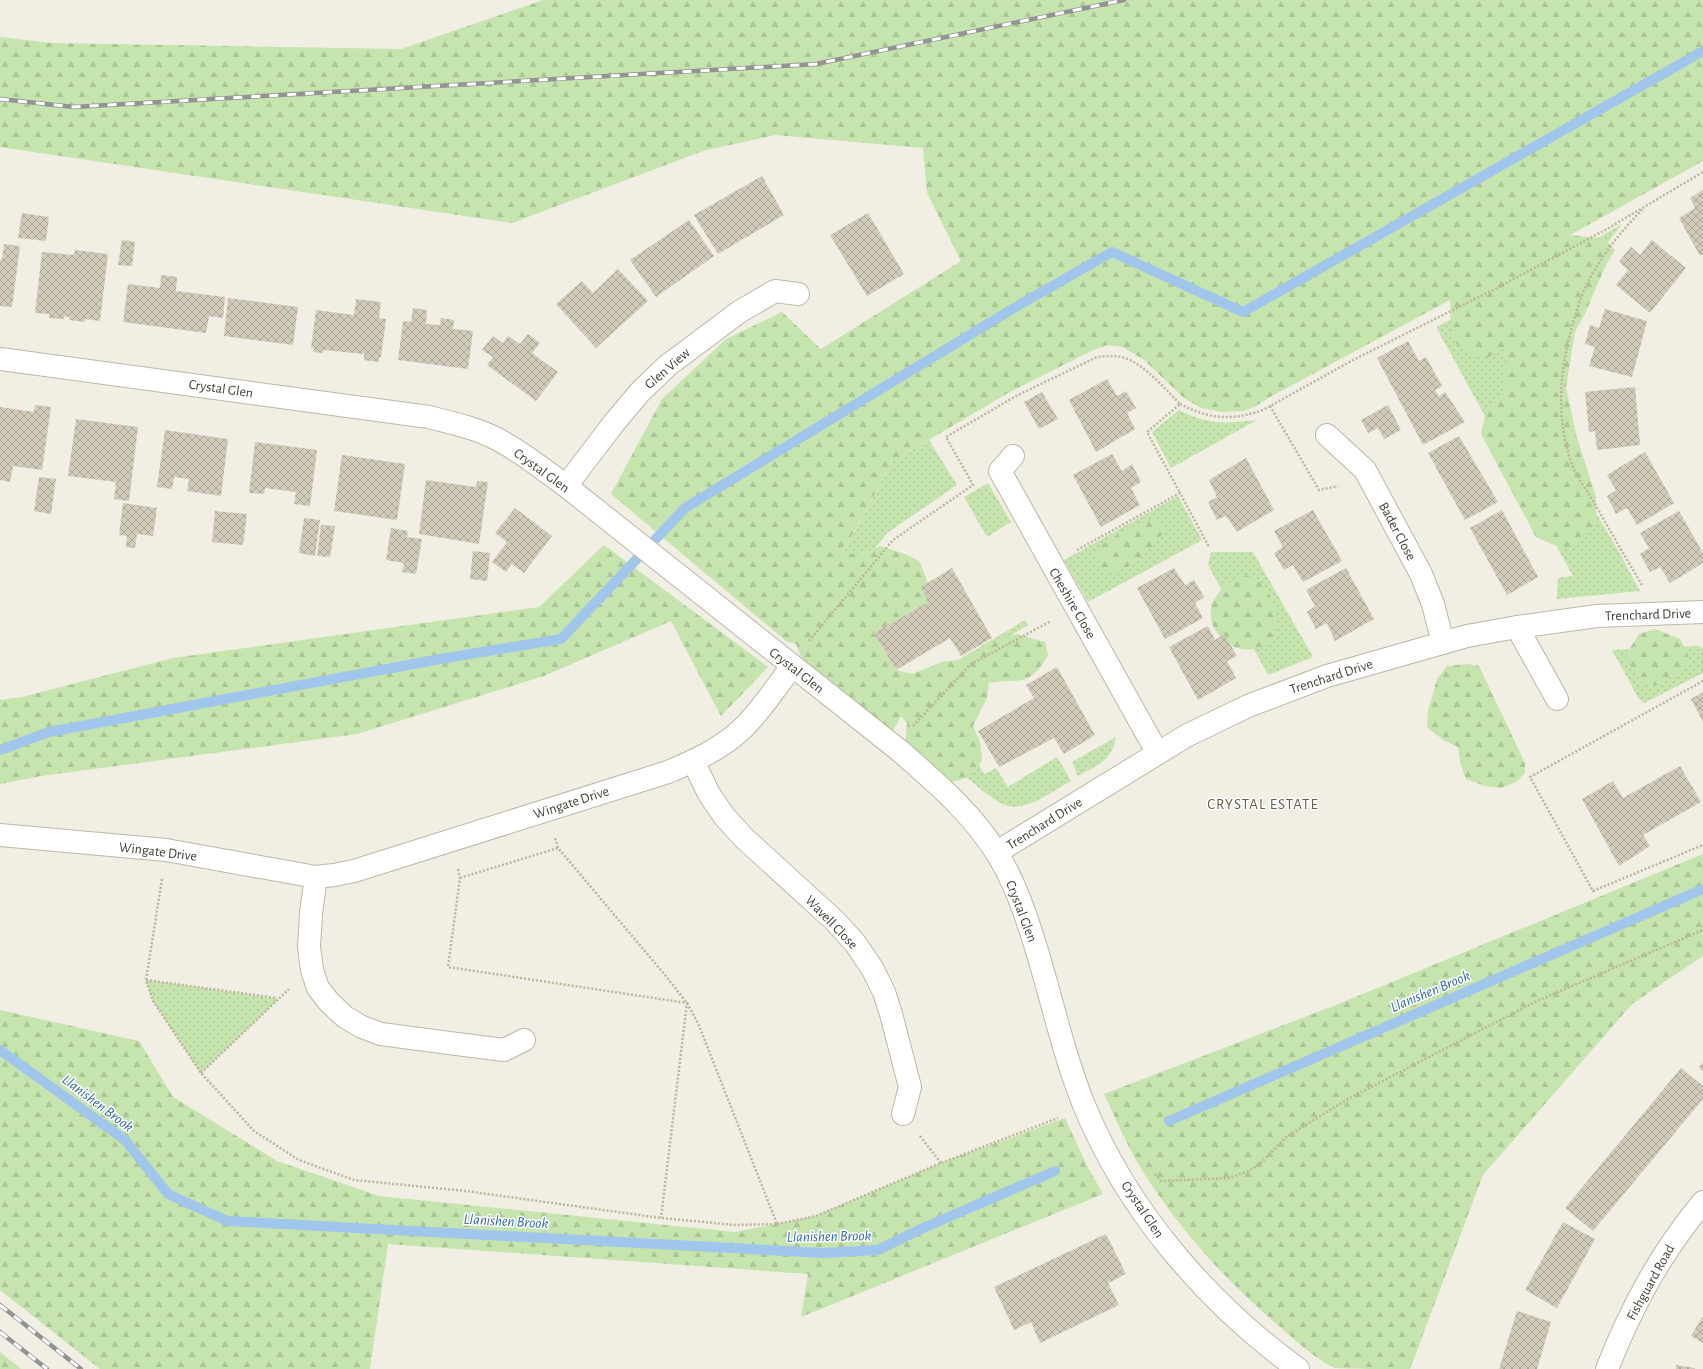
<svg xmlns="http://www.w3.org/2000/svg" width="1703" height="1369" viewBox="0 0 1703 1369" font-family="'Alegreya Sans',sans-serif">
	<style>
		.green { fill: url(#green-dots) }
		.forest { fill: url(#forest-firs) }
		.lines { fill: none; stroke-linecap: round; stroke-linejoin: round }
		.stream { stroke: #a1c6ec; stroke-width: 10 }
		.building { fill: url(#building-cross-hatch) }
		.minor-casing { stroke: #bcb7a7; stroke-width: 24 }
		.path { stroke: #bdb499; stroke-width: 2.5; stroke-dasharray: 2 2; stroke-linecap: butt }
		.minor { stroke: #fff; stroke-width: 22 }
		.rail-casing { stroke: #939393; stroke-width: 4.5 }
		.rail { stroke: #fff; stroke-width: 3; stroke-dasharray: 9; stroke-linecap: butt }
		.labels { text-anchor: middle; stroke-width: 3; stroke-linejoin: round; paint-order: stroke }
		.street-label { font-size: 14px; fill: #433f34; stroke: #fff }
		.neighbourhood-label { font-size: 15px; letter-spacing: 1px; fill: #655e4c; stroke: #fff }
		.water-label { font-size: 15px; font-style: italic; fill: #326baa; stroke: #fff }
	</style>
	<defs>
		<pattern id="green-dots" width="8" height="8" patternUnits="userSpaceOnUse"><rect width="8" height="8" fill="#c6e4ae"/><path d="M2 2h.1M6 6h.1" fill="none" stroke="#abc596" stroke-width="1.8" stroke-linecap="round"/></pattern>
		<pattern id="forest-firs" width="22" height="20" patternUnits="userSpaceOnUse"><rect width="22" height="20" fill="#c6e4ae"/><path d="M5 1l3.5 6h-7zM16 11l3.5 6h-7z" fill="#abc596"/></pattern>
		<pattern id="building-cross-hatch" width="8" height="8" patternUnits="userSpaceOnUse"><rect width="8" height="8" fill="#d2cbba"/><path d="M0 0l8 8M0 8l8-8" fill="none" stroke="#aca698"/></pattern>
	</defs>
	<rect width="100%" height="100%" fill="#f1eee4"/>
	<g class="green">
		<path d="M1622,224l-23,30 -40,107 11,108 49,83 21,39 -83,8 1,-21 15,-2 -137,-249 69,-35z"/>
		<path d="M1179,410c29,15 46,14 78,10l-86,48 -19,-36z"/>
		<path d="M929,440l28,45 -70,48 -12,15 -12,6 -21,1 51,-94z"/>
		<path d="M988,483l23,39 -24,15 -23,-40z"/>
		<path d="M1178,496l24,44 -114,62 -24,-42z"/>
		<path d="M1211,552h42l60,105 -45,18 -60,-110z"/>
		<path d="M1025,620l3,5 -18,11 -52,24z"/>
		<path d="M1698,646l3,1 2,2v24l-59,30 -5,-4 -27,-49z"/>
		<path d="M1116,737c-5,25 -17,27 -38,39l-6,-14z"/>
		<path d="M1057,757l14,24c-17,9 -45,32 -66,24 -14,-6 -26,-18 -38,-27l3,-1 9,-12 5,9 12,-6 12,19z"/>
		<path d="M146,980l132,19 -77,74 -48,-72z"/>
	</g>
	<g class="forest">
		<path d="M543,0h1160v161l-133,74 35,4 10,11 -11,19 -19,45 -10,18 -9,55 10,47 20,63v29l-11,12 -22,11 -27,-12 -55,-103 6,-27 9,-5 7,-12 4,-32 -5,-9 -13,8 -16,-1 -19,-14 -3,-12 -1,-30 -180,97 -14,9 -12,5 -22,1 -21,-4 -17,-10 -40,-38 -21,-13 -16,-2 -16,6 -83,42 -115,68 -51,93h21l17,-8 25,8 14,7c6,13 12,26 9,41l-54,31 22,37 16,4 30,-12 16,-2 49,-23 10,-3 28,8 3,13c-19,33 -26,23 -59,28l-2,15 -14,28 7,15 2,20 -12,16 -19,5 -22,-8 -5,-17 -19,-11 2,-23 -6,-7 -8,15h-10l-80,-69 -7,-18 -10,-3 -175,-147 51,-95 64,-60 56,-27 39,37 140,-88 -34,-68 -4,-45 -148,-13 -72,16 -191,72 -512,-76v-110l52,6 349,6z"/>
		<path d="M1160,520l6,8c-7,13 -27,33 -40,40 -5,3 -10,4 -15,5l-12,-6 -3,-17c11,-10 36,-25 51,-29 4,-1 9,0 13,-1z"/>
		<path d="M604,545l164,122 -47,49 -50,-95 -127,55 -187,58 -316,42 -41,8v-84l22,-3 151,-39 366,-51z"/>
		<path d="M1243,574c18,7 22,9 30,28 21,48 -39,66 -60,24 -3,-6 -2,-16 -2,-22l14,-20z"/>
		<path d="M1655,629l25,10 9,18 -4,12 -29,16h-12l-8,-9 -11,-20 14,-22z"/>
		<path d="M1467,664l12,2 46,97v10l-9,9 -15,6 -16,-2 -19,-7 -6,-17 -2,-15 -15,-7 -16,-13 1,-16 9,-32 10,-13z"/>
		<path d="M1703,854v102l-71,48 -149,171 -73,194c-12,0 -68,0 -75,-1 -21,-10 -39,-27 -56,-42 -53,-45 -100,-97 -137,-156 -15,-24 -26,-51 -38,-76l237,-91z"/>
		<path d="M0,1010l139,31 34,56 104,64 102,35 356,36 81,-16 125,-53 124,-45 22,48 16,28 -302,123 7,-43 -420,-30 -18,125h-270l-100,-79z"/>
		<path d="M0,1352l21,17h-21z"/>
	</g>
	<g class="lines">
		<g class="stream">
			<path d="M0,750l49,-18 391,-73 121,-20 124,-131 329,-200 98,-56 131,60 460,-261"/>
			<path d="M0,1050l125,90 43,54 59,27 596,32 55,-3 45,-22 132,-57"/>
			<path d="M1169,1121l534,-232"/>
		</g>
	</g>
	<g class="building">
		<path d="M762,176l22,39 -66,39 -24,-39z"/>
		<path d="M1703,190v64l-3,2 -21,-38 16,-10 -5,-10z"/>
		<path d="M22,213l27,4 -3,24 -28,-3z"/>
		<path d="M868,213l36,61 -37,22 -37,-61z"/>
		<path d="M689,220l25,36 -58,41 -26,-37z"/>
		<path d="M122,240l13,2 -3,24 -14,-1z"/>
		<path d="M1652,240l34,28 -36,45 -34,-28 12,-15 -9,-8 6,-8 6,-7 9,8z"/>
		<path d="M4,244l16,2 -8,61 -12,-1v-46h2z"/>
		<path d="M75,250l33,4 -8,67 -15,-2v3l-16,-2 1,-3 -6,-1v3l-15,-1v-4l-14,-1 7,-61 32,3z"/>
		<path d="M618,269l30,32 -52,47 -40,-44 26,-23 11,12z"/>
		<path d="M161,275l16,2 -1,14 49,6 -2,21 -14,-2 -3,17 -83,-11 5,-38 32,4z"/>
		<path d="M228,298l70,9 -5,38 -69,-9z"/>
		<path d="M356,299l25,3 -2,16 7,1 -5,38h-2v5l-15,-2v-6l-40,-4 -1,3 -10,-1 1,-4h-3l5,-38 38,5z"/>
		<path d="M413,308l14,2 -1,14 14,1 1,-7 13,2 -1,9 20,2 -5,38 -70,-9 5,-39 8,1z"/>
		<path d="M1605,309l42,12 -15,56 -43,-11 6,-19 -10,-3 5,-19 9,3z"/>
		<path d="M528,334l12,9 -8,10 26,19 -22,29 -49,-36 6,-8 -11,-7 11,-14 10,7 5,-7 12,8z"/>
		<path d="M1408,341l11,20 7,-4 16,29 -7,4 4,7 6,-5 20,30 -42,23 -46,-87z"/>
		<path d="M1107,379l10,17 9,-5 10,17 -9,5 8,16 -39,23 -27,-52z"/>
		<path d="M1635,387l5,58 -43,5 -2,-19 -6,1 -4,-40z"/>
		<path d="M1042,392l16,27 -19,10 -15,-27z"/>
		<path d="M35,405l16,2 -9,63 -29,-4 -3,16 -10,-2v-73l34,5z"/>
		<path d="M1388,405l13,25 -17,9 -6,-11 -10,5 -7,-13z"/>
		<path d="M76,419l62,8 -9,74 -15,-2 2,-17 -48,-6z"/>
		<path d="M165,430l63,9 -7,57 -34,-5 2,-12 -15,-2 -2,12 -15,-2z"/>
		<path d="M1459,436l39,66 -33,18 -37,-67z"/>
		<path d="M255,442l62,8 -7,56 -16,-2 2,-12 -31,-4 -1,6 -15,-1z"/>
		<path d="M1645,452l29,51 -37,22 -10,-17 -11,6 -9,-18 9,-6 -9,-15z"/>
		<path d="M1112,454l10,17 10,-7 9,18 -10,6 9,17 -39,22 -28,-52z"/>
		<path d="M342,455l63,9 -8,56 -63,-9z"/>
		<path d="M1246,458l28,52 -37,22 -11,-16 -9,4 -9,-18 9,-5 -8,-17z"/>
		<path d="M39,477l17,2 -5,35 -17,-3z"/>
		<path d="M426,480l50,7 1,-6 11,1 -9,62 -60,-10z"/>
		<path d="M123,503l34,5 -4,28 -16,-2 -2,14 -9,-1 1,-11 -8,-1z"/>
		<path d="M515,508l37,28 -28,37 -12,-9 -6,8 -14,-10 15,-20 -12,-9z"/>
		<path d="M1313,510l29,51 -39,21 -10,-17 -9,5 -10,-17 9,-6 -9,-16z"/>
		<path d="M1502,510l36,67 -31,18 -37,-67z"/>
		<path d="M215,511l32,3 -4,31 -31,-3z"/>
		<path d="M1679,511l24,42v10l-33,20 -10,-16 -10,5 -10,-18 9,-6 -9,-15z"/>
		<path d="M304,518l16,2 -5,36 -16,-3z"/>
		<path d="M321,525l14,1 -5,31 -13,-1z"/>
		<path d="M391,528l17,3 -1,6 15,2 -6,35 -14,-2 2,-9 -18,-3z"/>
		<path d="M473,551l17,2 -3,28 -17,-2z"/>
		<path d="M952,568l40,70 -31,18 -11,-18 -54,32 -22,-37 54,-31 -7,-15z"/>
		<path d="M1174,568l11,17 9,-5 10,17 -9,6 8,15 -38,21 -28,-51z"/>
		<path d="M1346,568l28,51 -39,22 -8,-18 -11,6 -9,-17 8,-6 -9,-16z"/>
		<path d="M1208,626l7,14 9,-6 13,22 -10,5 9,17 -38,22 -29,-53z"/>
		<path d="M1057,667l38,68 -31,19 -10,-16 -55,29 -21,-36 56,-33 -8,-13z"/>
		<path d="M1703,692v30l-12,-23z"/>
		<path d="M1680,766l21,36 -58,33 7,11 -31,20 -37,-67 31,-18 10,17z"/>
		<path d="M1703,1063v9l-4,-6z"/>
		<path d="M1681,1068l22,18v13l-110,132 -28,-23z"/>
		<path d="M1563,1222l32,17 -38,69 -32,-18z"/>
		<path d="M1106,1234l20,40 -18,9 11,22 -79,38 -9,-21 -17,8 -20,-43z"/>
		<path d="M1517,1311l34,11 -14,47h-38z"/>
		<path d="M1703,1316v27l-12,-7z"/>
		<path d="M1676,1365l19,3v1h-19z"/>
	</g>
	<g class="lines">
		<g class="minor-casing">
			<g id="minor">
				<path d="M0,359l429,58c23,6 47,11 68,22 25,13 47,31 69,47l334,265c35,31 71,61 96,101 17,26 28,57 37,86 18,56 29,113 51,167 43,105 122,197 214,264"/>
				<path d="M1327,435l38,35 56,104 12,30 10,39"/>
				<path d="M1013,456l-13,15 157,281"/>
				<path d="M566,486l48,-63 26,-31 27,-26 72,-54 36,-21 23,3"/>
				<path d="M1517,627l40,72"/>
				<path d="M693,761l16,33 15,22 20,22 91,83 20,22 17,25 12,24 7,22 19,73 -7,27"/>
				<path d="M0,835l166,15 150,27"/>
				<path d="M997,852l189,-116 62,-30 79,-30 140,-40 50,-9 80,-11 106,-4"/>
				<path d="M524,1040l-20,10 -47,-6 -76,-10 -19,-7 -17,-10 -16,-15 -11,-14 -6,-18 -3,-23 2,-34 5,-36 18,-2 20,-4 314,-99c26,-11 53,-23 74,-43 19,-18 33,-41 50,-62"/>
				<path d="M1607,1369c25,-63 53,-115 96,-167"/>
			</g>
		</g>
		<g class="path">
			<path d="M1180,404c29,15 52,17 83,6l90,-50 142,-71 112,-60 96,-57"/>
			<path d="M1270,406l49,84 19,-4"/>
			<path d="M1077,550l103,-57 29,54"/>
			<path d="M1642,585c-16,-27 -32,-54 -47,-81 -8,-14 -19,-27 -24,-42 -18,-53 -9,-110 9,-161 11,-33 38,-67 63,-92"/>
			<path d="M809,641l84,-101 80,-55 -27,-48 70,-41 81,-39c10,-1 19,-2 28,1 19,6 41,32 55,46l-33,28 33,61"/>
			<path d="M1703,681l-173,96 63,114 110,-46"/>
			<path d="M913,726l58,-62 80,-43"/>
			<path d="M458,869l2,9 -12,89 239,36 -26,215"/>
			<path d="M460,878l98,-30"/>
			<path d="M162,879l-16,101 7,21 48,72 53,58 45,29 55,20 112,11 195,27 74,7 42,-1 -79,-201 -11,-20 -22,-28 -107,-127 -3,-10"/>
			<path d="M146,980l131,18"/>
			<path d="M201,1073l88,-84"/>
			<path d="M920,1136l21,27"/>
			<path d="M1155,1174l6,7 68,-3 20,-7 12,-8 25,-26 62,-38 189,-98 166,-71"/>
			<path d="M777,1224l39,-8 125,-53 117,-45"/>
		</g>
		<use href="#minor" class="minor"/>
		<g class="rail-casing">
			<g id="rail">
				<path d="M0,99l74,8 742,-43 308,-64"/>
				<path d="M0,1305l81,64"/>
				<path d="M0,1332l47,37"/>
			</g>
		</g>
		<use href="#rail" class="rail"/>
	</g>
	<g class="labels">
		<g class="street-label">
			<text transform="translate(667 368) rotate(-41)" y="5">Glen View</text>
			<text transform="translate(221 388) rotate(8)" y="5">Crystal Glen</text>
			<text transform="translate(542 470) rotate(36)" y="5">Crystal Glen</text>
			<text transform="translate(1398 531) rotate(62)" y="5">Bader Close</text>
			<text transform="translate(1073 603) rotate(60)" y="5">Cheshire Close</text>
			<text transform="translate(1648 614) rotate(-2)" y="5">Trenchard Drive</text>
			<text transform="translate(797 670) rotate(38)" y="5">Crystal Glen</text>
			<text transform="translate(1331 676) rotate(-18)" y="5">Trenchard Drive</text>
			<text transform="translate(571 802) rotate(-18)" y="5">Wingate Drive</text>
			<text transform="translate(1044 823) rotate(-32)" y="5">Trenchard Drive</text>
			<text transform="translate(158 851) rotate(7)" y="5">Wingate Drive</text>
			<text transform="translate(1022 911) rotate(69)" y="5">Crystal Glen</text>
			<text transform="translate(832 922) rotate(46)" y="5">Wavell Close</text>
			<text transform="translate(1143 1209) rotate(56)" y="5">Crystal Glen</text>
			<text transform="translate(1650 1282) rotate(-61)" y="5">Fishguard Road</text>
		</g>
		<g class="neighbourhood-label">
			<text x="1263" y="809">CRYSTAL ESTATE</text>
		</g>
		<g class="water-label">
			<text transform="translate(1430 991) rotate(-23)" y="5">Llanishen Brook</text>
			<text transform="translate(98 1103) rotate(37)" y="5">Llanishen Brook</text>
			<text transform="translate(506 1221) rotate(3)" y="5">Llanishen Brook</text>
			<text transform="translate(829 1236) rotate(-1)" y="5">Llanishen Brook</text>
		</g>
	</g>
</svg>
